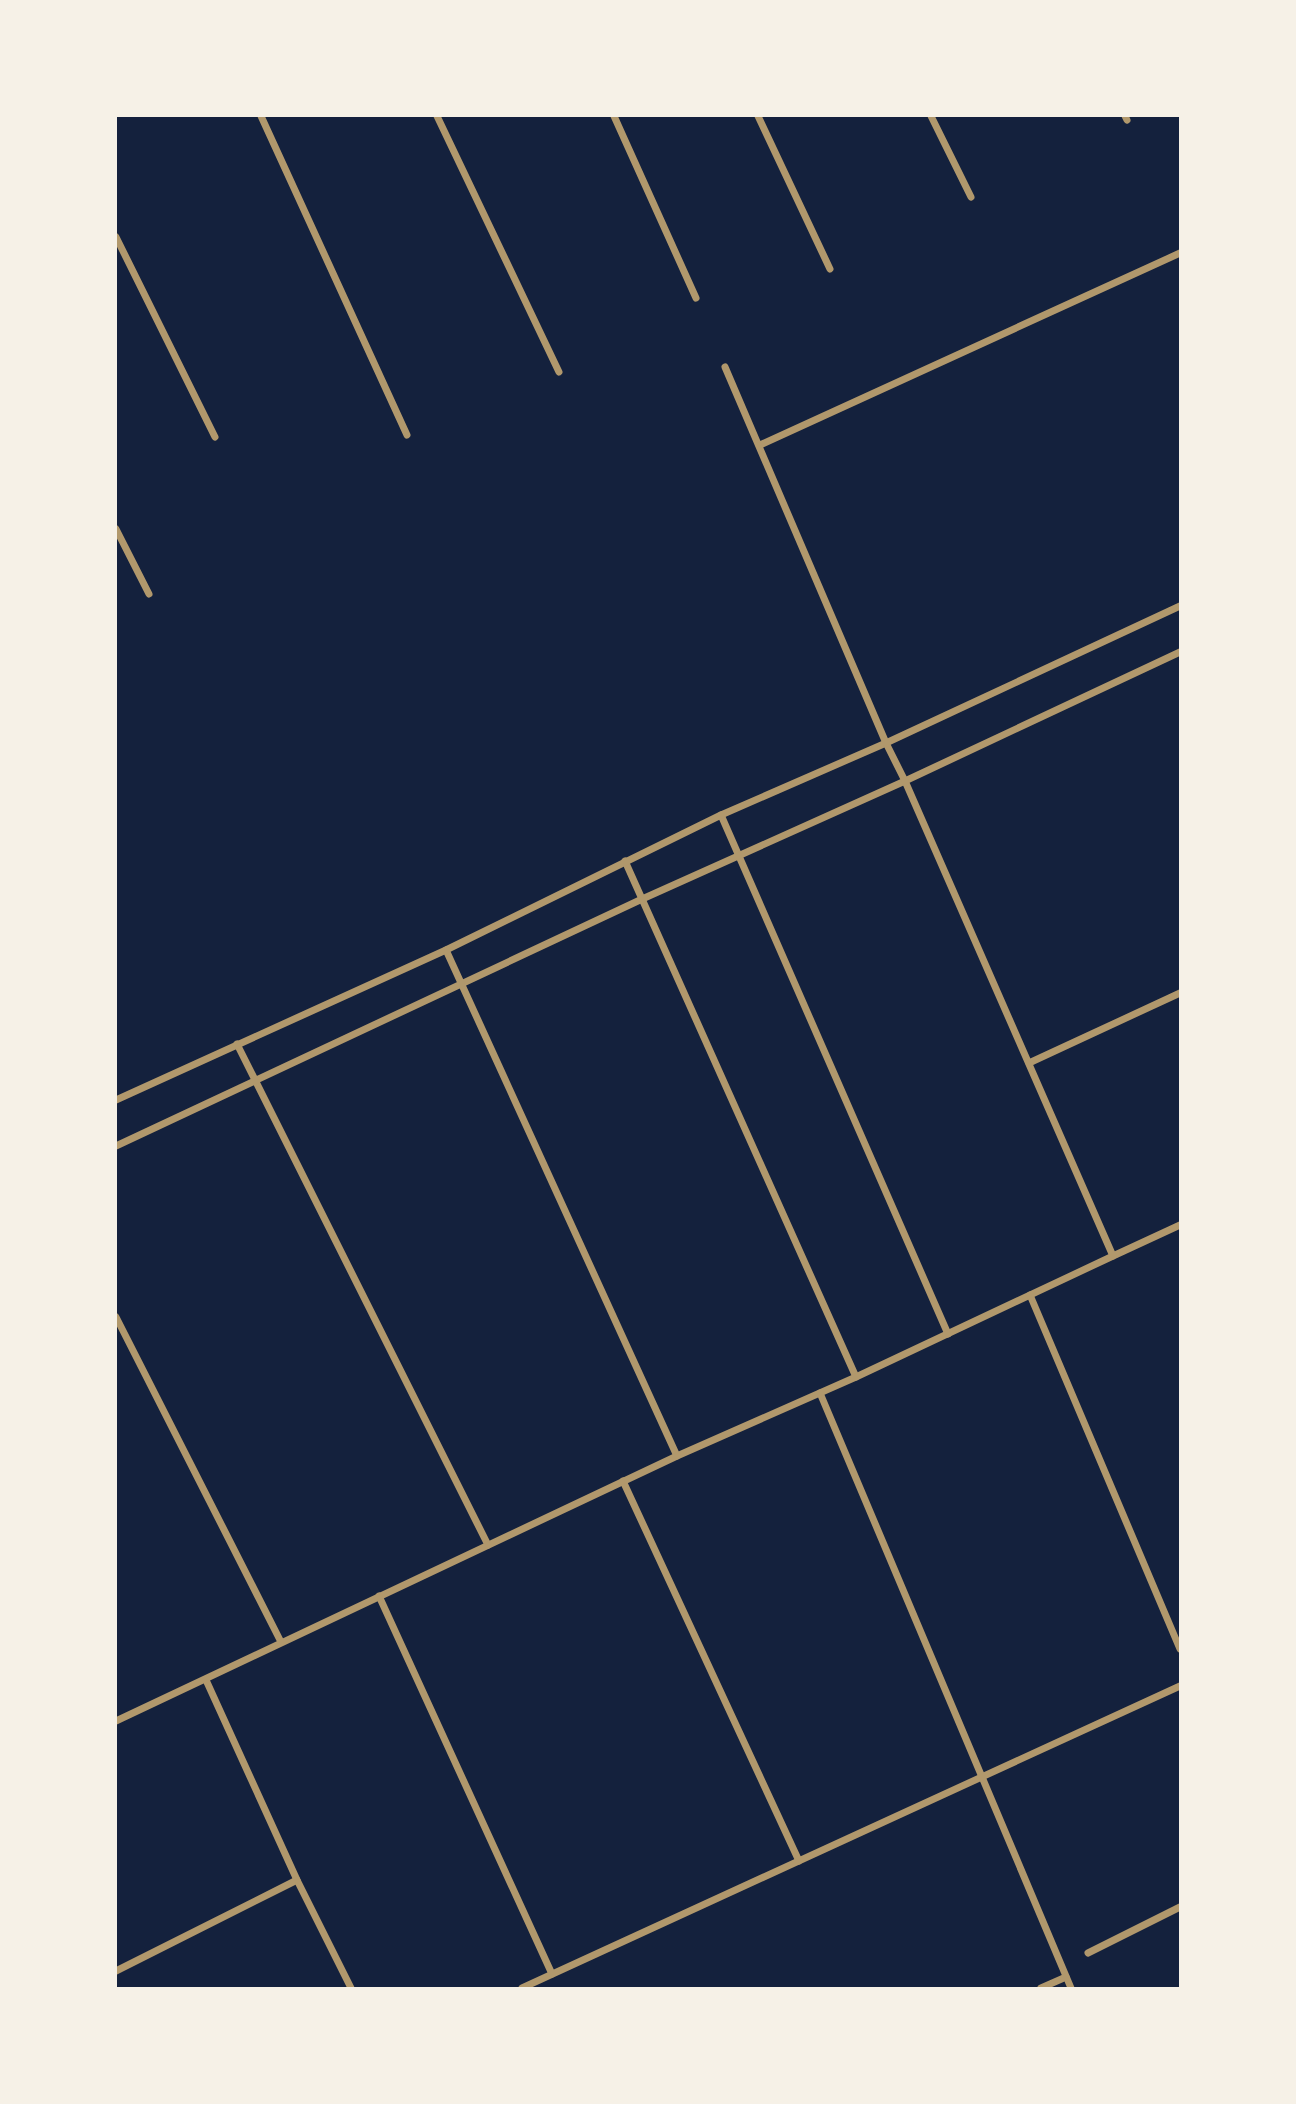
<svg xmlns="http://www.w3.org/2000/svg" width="1296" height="2104" viewBox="0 0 1296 2104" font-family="'Archivo Narrow',sans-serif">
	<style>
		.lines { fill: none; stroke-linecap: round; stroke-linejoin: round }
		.minor { stroke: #b1986c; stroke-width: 7 }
	</style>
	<rect width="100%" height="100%" fill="#14213d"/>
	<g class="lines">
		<g class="minor">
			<path d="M261,116l146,319"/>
			<path d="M437,116l122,256"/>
			<path d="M614,116l82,182"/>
			<path d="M758,116l72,153"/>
			<path d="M931,116l40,81"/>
			<path d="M1125,116l2,4"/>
			<path d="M116,237l99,200"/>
			<path d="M760,445l420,-192"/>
			<path d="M116,529l33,65"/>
			<path d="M721,815l227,519"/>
			<path d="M625,861l231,516"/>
			<path d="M446,950l231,506"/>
			<path d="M237,1044l251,501"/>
			<path d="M1029,1063l151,-70"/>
			<path d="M116,1100l330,-150 275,-135 165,-72 294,-137"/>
			<path d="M116,1146l524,-246 265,-119 275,-129"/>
			<path d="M1113,1256l67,-31"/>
			<path d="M1030,1295l150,354"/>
			<path d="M116,1317l165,325"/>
			<path d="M820,1393l251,595"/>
			<path d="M623,1481l176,380"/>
			<path d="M379,1596l173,378"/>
			<path d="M206,1680l91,200 54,108"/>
			<path d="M116,1721l561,-265 179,-79 257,-121 -208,-475 -19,-38 -161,-376"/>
			<path d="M1088,1953l92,-46"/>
			<path d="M116,1971l181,-91"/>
			<path d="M522,1988l658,-302"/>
			<path d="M1041,1988l25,-11"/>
		</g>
	</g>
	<rect width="1296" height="2104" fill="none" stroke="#f6f1e7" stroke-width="234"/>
</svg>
